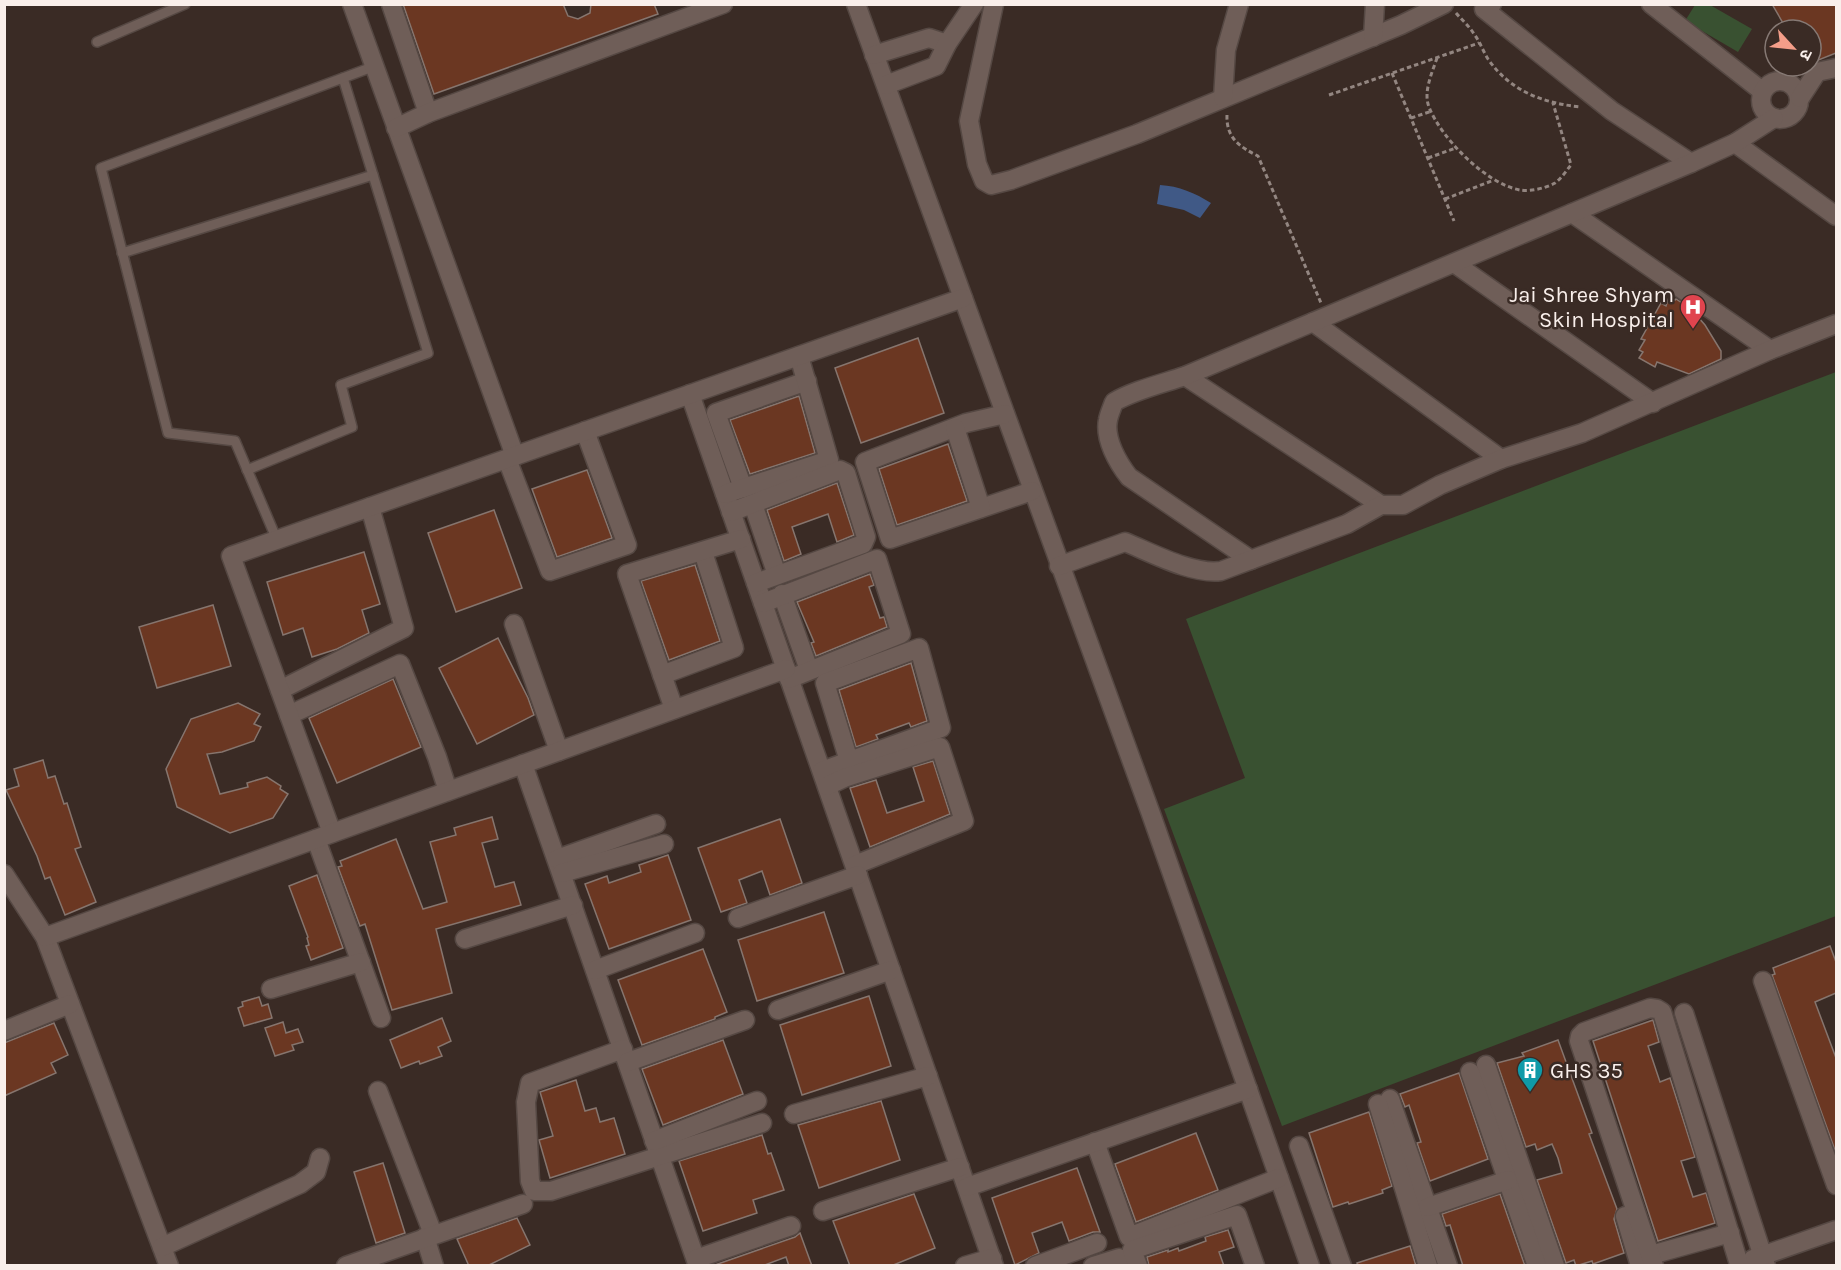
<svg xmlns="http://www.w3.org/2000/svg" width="1841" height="1270" viewBox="0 0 1841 1270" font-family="Karla,'Noto Sans Devanagari',sans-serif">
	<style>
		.green { fill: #395131 }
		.water { fill: #405986 }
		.building { fill: #6b3722; stroke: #86756e; stroke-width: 1.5 }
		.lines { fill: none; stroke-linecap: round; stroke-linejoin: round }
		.lane-casing { stroke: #554843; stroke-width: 12 }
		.street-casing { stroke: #554843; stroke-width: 21 }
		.path { stroke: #938681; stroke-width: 3; stroke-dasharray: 4.5 3; stroke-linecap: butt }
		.lane { stroke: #6f5e58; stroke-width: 9 }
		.street { stroke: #6f5e58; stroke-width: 18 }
		.labels { text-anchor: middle; stroke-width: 5; stroke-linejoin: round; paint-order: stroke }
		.poi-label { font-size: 22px; fill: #f9efeb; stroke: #3a2b25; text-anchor: end }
	</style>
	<rect width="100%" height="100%" fill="#3a2b25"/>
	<g class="green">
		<path d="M1695,5h15l42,24 -14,23 -53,-31z"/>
		<path d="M1836,372v544l-554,210 -118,-317 81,-31 -59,-159z"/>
	</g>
	<path class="water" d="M1160,185c19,1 35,8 51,18l-11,15 -16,-8 -27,-6z"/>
	<g class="building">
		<path d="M403,4h160l5,12 10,3 12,-6 1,-9h63l4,10 -224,80z"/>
		<path d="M1772,4h64v49l-25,10v-33h-24z"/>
		<path d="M1669,297l6,3 1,-1 15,10 14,16 16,26v8l-32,15 -32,-12 -2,5 -16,-9 4,-6 -4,-2 6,-10 -4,-1 20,-36 5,3z"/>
		<path d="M918,338l26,75 -83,30 -26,-75z"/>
		<path d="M799,396l16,57 -65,21 -20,-54z"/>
		<path d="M948,444l19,57 -70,24 -18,-56z"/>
		<path d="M587,470l25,68 -55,19 -25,-68z"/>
		<path d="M837,483l17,52 -17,7 -9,-28 -36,13 9,27 -17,7 -17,-51z"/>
		<path d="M494,510l28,78 -66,24 -28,-79z"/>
		<path d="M364,552l16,52 -18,6 7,23 -32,16 -25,8 -9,-29 -20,7 -16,-53z"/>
		<path d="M695,565l25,76 -51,19 -28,-79z"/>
		<path d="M870,574l4,11 -5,2 11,31 4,-1 3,10 -71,29 -5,-13 3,-1 -17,-40z"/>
		<path d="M213,605l18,61 -74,22 -18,-61z"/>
		<path d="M498,638l30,60 6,17 -57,29 -38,-76z"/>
		<path d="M911,663l16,58 -16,6 -2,-4 -33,12 2,4 -22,8 -17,-57z"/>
		<path d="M393,679l28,68 -84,36 -28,-65z"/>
		<path d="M238,703l22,11 -6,10 7,3 -7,14 -32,11 -15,2 13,40 28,-7 -1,-4 20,-6 14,9 -1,3 8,5 -15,24 -43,15 -53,-26 -11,-38 25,-50z"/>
		<path d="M43,760l5,18 7,-2 9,28 3,-1 14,44 -6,2 21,53 -31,13 -15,-38 -5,2 -8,-23 -31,-66 13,-4 -5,-17z"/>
		<path d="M933,761l17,53 -80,33 -20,-59 26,-8 11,33 37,-12 -11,-34z"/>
		<path d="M492,817l6,22 -16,4 13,44 19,-5 7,23 -85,24 16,64 -60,17 -27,-86 -5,2 -22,-59 4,-1 -2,-5 56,-22 27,70 24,-7 -17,-60 26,-7 -2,-7z"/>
		<path d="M780,819l22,64 -32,12 -8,-24 -23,9 8,23 -26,9 -23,-64z"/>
		<path d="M668,855l23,65 -82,29 -24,-65 22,-8 2,7 32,-11 -2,-7z"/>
		<path d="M317,875l26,73 -32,12 -5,-14 3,-1 -2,-7 1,-1 -19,-51z"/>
		<path d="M824,912l20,61 -87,28 -19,-61z"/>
		<path d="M1830,946l6,16v31l-21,9 21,56v95l-64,-178 3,-1 -2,-6z"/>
		<path d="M703,949l24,63 -12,5v2l-73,26 -24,-65z"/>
		<path d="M869,996l22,70 -89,29 -22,-70z"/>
		<path d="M259,997l3,9 6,-2 4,14 -28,8 -6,-18 5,-2 -1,-4z"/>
		<path d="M442,1018l9,23 -13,6 4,9 -22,8 -1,-3 -18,7 -11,-28z"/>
		<path d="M1653,1020l6,22 -11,4 12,36 10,-4 25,79 -14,4 12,36 13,-4 9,30 -57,18 -65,-200z"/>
		<path d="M283,1022l3,11 12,-4 5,13 -11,3 2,5 -19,6 -10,-28z"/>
		<path d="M54,1023l14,32 -17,8 5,10 -52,23v-53z"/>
		<path d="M723,1040l20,54 -80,31 -21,-56z"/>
		<path d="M1558,1040l34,93 -3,1 28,75 -3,10 10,34 -31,11 -1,-3 -16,5 -2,-6 -8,3 -29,-83 25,-7 -4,-15 -6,-14 -15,6 -2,-6 -9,3 -29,-84 27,-7 -2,-3z"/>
		<path d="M1459,1073l29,86 -58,22 -13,-38 4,-1 -12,-37 -4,2 -5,-13z"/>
		<path d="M576,1080l9,31 11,-3 4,14 14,-4 11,36 -75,24 -11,-38 14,-4 -13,-44z"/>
		<path d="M881,1101l19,59 -81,28 -21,-63z"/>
		<path d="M1369,1112l23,74 -10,4 1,3 -34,11 -1,-2 -15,5 -24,-74z"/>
		<path d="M1196,1133l22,57 -82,32 -21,-58z"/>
		<path d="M762,1135l6,19 3,-1 13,37 -31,10 4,13 -54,18 -24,-70z"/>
		<path d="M383,1163l22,70 -29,10 -22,-71z"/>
		<path d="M1077,1168l23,64h-7l-24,9 -7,-19 -30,11 7,20 -24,12 -23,-67z"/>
		<path d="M914,1194l21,54 -44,18h-41l-17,-45z"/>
		<path d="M1500,1194l25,72h-62l-13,-41 -4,1 -4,-12z"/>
		<path d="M517,1218l13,27 -43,21h-18l-12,-27z"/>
		<path d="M1228,1230l6,17 -15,5 5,14h-75l-2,-9 21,-7v2l10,-4 1,3 27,-10 -1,-4z"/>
		<path d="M800,1233l12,33h-23l-3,-9 -24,9h-50l83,-29z"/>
		<path d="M1410,1246l6,20h-58l-1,-3z"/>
	</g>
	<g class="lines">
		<g class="lane-casing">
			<g id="lane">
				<path d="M97,42l88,-38"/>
				<path d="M122,253l251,-78 -30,-97"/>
				<path d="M247,470l105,-43 -11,-42 87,-32 -55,-178"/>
				<path d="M277,540l-42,-99 -67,-8 -67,-265 274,-102"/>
			</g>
		</g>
		<g class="street-casing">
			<g id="street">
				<path d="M352,4l163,452"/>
				<path d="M391,4l37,109"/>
				<path d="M856,4l295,810 159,452"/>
				<path d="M994,4l-25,117 8,43 7,17 7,4 20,-5 126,-46 264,-109 43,-21"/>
				<path d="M1492,4l-8,5 128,102 79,52"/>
				<path d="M1651,4l111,87"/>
				<path d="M1373,37l2,-33"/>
				<path d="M874,55l55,-17 18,6"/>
				<circle cx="1780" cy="100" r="19"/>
				<path d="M886,85l50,-19 11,-22 27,-40"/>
				<path d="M1223,98l3,-48 13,-46"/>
				<path d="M1800,98l17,-26 19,-4"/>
				<path d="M396,128l32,-15 295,-109"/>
				<path d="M1735,143l101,73"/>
				<path d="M1572,213l198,137"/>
				<path d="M1454,263l199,140"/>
				<path d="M1313,322l188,137"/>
				<path d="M1185,376l196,129"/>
				<path d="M690,394l304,872"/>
				<path d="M1005,414l-39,9 -101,39 25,77 142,-48"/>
				<path d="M955,428l26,80"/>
				<path d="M507,459l43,112 77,-26 -42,-114"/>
				<path d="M743,488l-27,-75 91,-32"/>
				<path d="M725,494l104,-34 -30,-104"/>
				<path d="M753,504l24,71"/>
				<path d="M731,512l109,-42 6,3 20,64 -3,7 -107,39"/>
				<path d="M1251,560l-122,-83c-11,-14 -25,-38 -21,-57 1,-6 4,-12 6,-18 21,-12 47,-18 71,-26l506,-213 44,-20 39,-25"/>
				<path d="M1059,566l66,-24c27,11 68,33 96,29l126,-47 34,-19h22l37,-20 61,-26 81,-26 188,-83 66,-26"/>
				<path d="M782,594l27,76"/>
				<path d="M763,603l114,-44 24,75 -112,45"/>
				<path d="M514,624l45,127"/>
				<path d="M662,675l72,-27 -31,-96"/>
				<path d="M280,690l124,-62 -34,-121"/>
				<path d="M674,709l-47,-135 114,-35"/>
				<path d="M289,715l111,-51 37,93 11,34"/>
				<path d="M523,764l175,502"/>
				<path d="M822,771l119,-43 -22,-80 -94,35 24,78"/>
				<path d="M827,786l17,-8 96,-31 24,74 -109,44"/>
				<path d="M332,833l-101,-277 732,-258"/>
				<path d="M316,839l65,179"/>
				<path d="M557,859l99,-35"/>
				<path d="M562,873l102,-29"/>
				<path d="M4,874l41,63 124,329"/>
				<path d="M738,918l120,-43"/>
				<path d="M45,937l741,-268"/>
				<path d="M465,939l108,-34"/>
				<path d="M595,970l100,-37"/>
				<path d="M1763,981l73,204"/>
				<path d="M271,989l90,-27"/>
				<path d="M778,1010l113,-40"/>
				<path d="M1684,1013l82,253"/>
				<path d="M4,1031l66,-27"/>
				<path d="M623,1049l-93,34 -4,19 4,79 4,10h17l211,-68"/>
				<path d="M628,1062l117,-42"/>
				<path d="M1486,1065l69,201"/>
				<path d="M1470,1072l67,194"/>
				<path d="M378,1091l55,143"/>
				<path d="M1390,1099l58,167"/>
				<path d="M1378,1104l50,162"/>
				<path d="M794,1114l134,-38"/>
				<path d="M654,1141l103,-40"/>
				<path d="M1095,1142l34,95 150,-59"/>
				<path d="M1299,1146l43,120"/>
				<path d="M967,1187l281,-98"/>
				<path d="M1428,1207l80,-27"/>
				<path d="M823,1211l137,-44"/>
				<path d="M1625,1216l15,50"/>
				<path d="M425,1237l9,29"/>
				<path d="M162,1247l138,-63 16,-12 4,-14"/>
				<path d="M1651,1255l79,-22"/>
				<path d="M696,1259l95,-33"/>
				<path d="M1753,1259l83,-29"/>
				<path d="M346,1266l177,-62"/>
				<path d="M965,1266l27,-8"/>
				<path d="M1035,1266l62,-23"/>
				<path d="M1093,1266l26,-8 3,8"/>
				<path d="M1138,1266l-6,-16 105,-35 18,51"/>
				<path d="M1654,1266l-75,-225 1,-5 4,-4 66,-24 7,1 5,3 77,252"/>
			</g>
		</g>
		<g class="path">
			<path d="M1456,13c6,7 13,13 18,21 6,8 9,17 14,25 22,32 55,44 92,48"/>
			<path d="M1437,58c-5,15 -14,34 -8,49 12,31 57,77 91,83 10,2 26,-2 35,-7 6,-4 11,-12 16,-18l-18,-62"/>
			<path d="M1392,73l62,148"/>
			<path d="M1329,95l150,-52"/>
			<path d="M1227,115c-1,23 13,32 31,41l63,147"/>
			<path d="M1411,118l21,-7"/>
			<path d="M1428,158l28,-10"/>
			<path d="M1445,199l49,-19"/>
		</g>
		<use href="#lane" class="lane"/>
		<use href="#street" class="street"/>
	</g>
	<defs>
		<g id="hospital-pin" transform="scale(1.35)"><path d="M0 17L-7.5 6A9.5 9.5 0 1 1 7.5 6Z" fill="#e0444e" stroke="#3a2b25"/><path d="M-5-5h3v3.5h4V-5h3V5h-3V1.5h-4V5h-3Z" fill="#fff"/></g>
		<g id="building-pin" transform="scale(1.35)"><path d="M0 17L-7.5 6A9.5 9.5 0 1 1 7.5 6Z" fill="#0f9aa8" stroke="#3a2b25"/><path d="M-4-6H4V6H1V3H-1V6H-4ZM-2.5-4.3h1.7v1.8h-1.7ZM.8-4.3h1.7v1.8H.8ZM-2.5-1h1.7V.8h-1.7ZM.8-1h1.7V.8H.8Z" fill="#fff"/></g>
	</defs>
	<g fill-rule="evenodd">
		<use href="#hospital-pin" x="1693" y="307"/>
		<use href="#building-pin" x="1530" y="1070"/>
	</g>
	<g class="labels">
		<g class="poi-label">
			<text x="1674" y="302">Jai Shree Shyam<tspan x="1674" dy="25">Skin Hospital</tspan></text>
			<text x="1550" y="1078" text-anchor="start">GHS 35</text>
		</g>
	</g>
	<rect width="1841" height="1270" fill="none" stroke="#f9efeb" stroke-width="12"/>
	<g transform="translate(1793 48) rotate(117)"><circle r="28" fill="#3a2b25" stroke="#867974" stroke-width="1.5"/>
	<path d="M0-4.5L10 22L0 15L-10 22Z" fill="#f49e89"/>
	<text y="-9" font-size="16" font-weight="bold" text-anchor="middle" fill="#f9efeb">उ</text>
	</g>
</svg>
